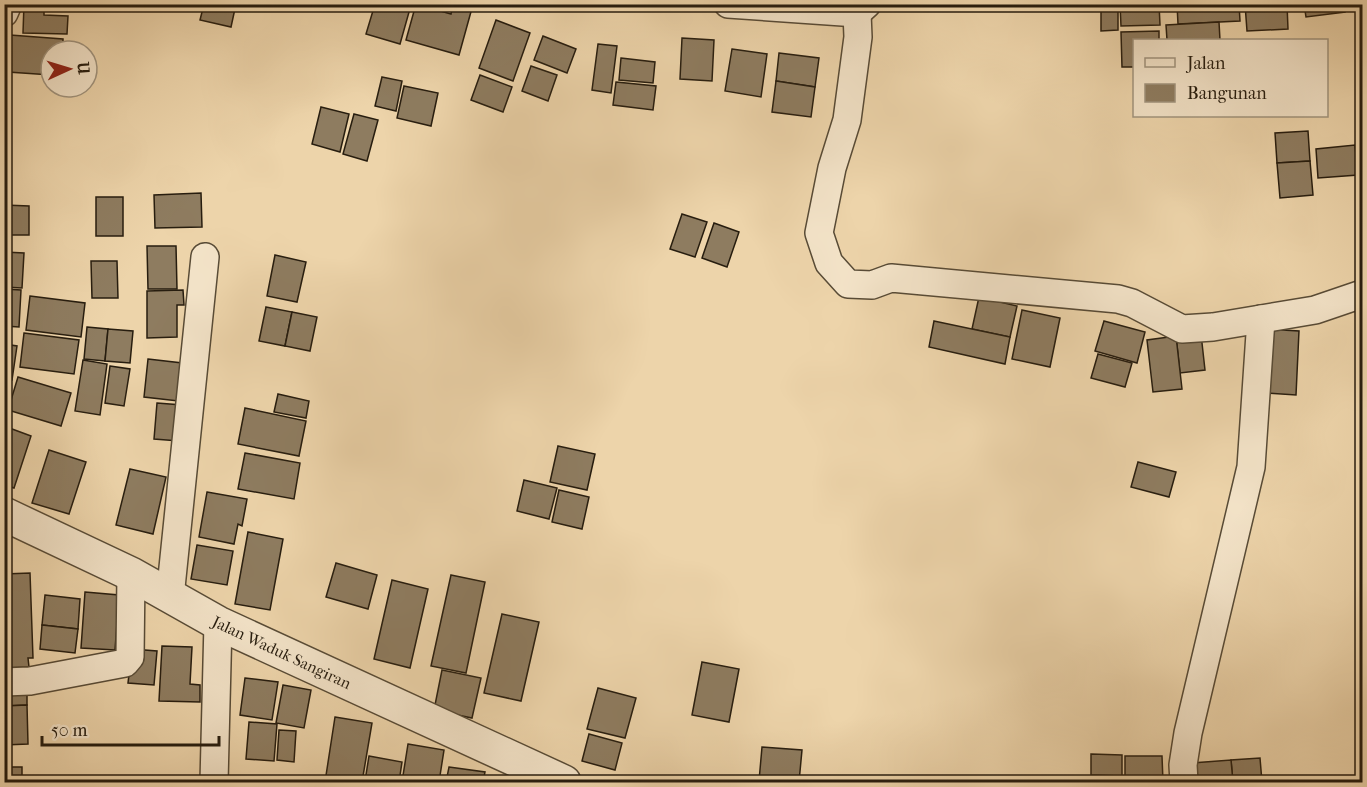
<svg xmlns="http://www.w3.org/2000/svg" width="1367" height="787" viewBox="0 0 1367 787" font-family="'IM FELL French Canon',serif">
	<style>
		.building { fill: #8e7c60; stroke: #271d0f; stroke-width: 1.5 }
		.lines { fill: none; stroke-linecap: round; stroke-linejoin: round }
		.minor-casing { stroke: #584b36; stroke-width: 30 }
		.tertiary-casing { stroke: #584b36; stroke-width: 36 }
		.minor { stroke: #f3e3c8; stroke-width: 27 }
		.tertiary { stroke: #f3e3c8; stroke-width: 33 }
		.labels { text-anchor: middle; stroke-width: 4.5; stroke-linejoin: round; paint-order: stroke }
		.street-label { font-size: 16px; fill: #271d0f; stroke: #f3e3c8 }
	</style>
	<rect width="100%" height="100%" fill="#edd4aa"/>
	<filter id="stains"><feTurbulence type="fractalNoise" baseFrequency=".00333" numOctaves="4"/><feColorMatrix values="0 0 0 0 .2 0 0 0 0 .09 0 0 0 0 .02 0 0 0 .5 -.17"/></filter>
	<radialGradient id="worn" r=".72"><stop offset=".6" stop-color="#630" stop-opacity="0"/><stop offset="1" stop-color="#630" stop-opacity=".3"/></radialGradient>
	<g class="building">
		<path d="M24,4h20v11l24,1 -1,18 -44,-1z"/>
		<path d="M161,4h37l-1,7z"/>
		<path d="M204,4h32l-5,23 -31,-7z"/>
		<path d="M375,4l36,1 -11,39 -34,-10z"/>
		<path d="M416,4l35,10 2,-10 19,4 -13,47 -53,-15z"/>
		<path d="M1101,4h17v26l-17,1z"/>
		<path d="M1120,4h39l1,21 -39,1z"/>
		<path d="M1177,4h62l1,17 -62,3z"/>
		<path d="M1245,4h42l1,25 -41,2z"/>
		<path d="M1304,4h40l1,8 -39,5z"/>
		<path d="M496,20l34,13 -17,48 -34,-13z"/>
		<path d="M1219,22l1,18h-53l-1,-15z"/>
		<path d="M1159,31v9h-25v27h-12l-1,-35z"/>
		<path d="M10,35l53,4v12h-12v24l-43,-3z"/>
		<path d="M543,36l33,13 -9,24 -33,-13z"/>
		<path d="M682,38l32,2 -2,41 -32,-2z"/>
		<path d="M598,44l19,2 -6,47 -19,-3z"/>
		<path d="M732,49l35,5 -6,43 -36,-6z"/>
		<path d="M779,53l40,5 -4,29 -39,-6z"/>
		<path d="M621,58l34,4 -2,21 -34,-3z"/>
		<path d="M531,66l26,9 -9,26 -26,-10z"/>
		<path d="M480,75l32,12 -9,25 -32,-12z"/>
		<path d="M382,77l20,4 -6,30 -21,-5z"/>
		<path d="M776,81l39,6 -4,30 -39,-5z"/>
		<path d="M616,82l40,4 -3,24 -40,-5z"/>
		<path d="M404,86l34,7 -7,33 -34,-8z"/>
		<path d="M321,107l28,7 -9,38 -28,-8z"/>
		<path d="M354,114l24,6 -11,41 -24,-7z"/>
		<path d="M1308,131l2,30 -33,2 -2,-30z"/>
		<path d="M1355,145l3,30 -40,3 -2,-29z"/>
		<path d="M1310,161l3,34 -33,3 -3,-35z"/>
		<path d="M201,193l1,34 -47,1 -1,-33z"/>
		<rect x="96" y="197" width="27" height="39"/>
		<path d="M4,205l25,1v29h-25z"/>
		<path d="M682,214l25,8 -12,35 -25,-8z"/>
		<path d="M714,223l25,9 -12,35 -25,-9z"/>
		<path d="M147,246h29l1,43h-29z"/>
		<path d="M4,252l20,1 -2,35 -18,-1z"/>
		<path d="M275,255l31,7 -9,40 -30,-6z"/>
		<path d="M91,261h26l1,37h-26z"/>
		<path d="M4,289l17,1 -2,37 -15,-1z"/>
		<path d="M183,290l1,15h-7v32l-30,1v-47z"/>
		<path d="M30,296l55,7 -4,34 -55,-7z"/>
		<path d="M979,297l38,9 -7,31 -38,-8z"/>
		<path d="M266,307l26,5 -7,34 -26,-5z"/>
		<path d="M1022,310l38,8 -10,49 -38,-8z"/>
		<path d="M292,312l25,5 -7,34 -25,-5z"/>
		<path d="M934,321l76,16 -5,27 -76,-17z"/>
		<path d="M1104,321l41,11 -8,31 -42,-12z"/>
		<path d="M87,327l21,2 -3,32 -21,-2z"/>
		<path d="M108,329l25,2 -3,32 -25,-2z"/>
		<path d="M1268,329l31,2 -3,64 -31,-2z"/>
		<path d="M24,333l55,7 -5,34 -54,-7z"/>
		<path d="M1201,334l4,36 -25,3 -4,-37z"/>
		<path d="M1176,336l6,53 -29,3 -6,-52z"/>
		<path d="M4,344l13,2 -5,34 -8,-1z"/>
		<path d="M1098,354l34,9 -7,24 -34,-9z"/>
		<path d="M148,359l43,5 -4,38 -43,-5z"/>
		<path d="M83,360l24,4 -7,51 -25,-4z"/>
		<path d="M110,366l20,3 -6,37 -19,-3z"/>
		<path d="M18,377l53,16 -10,33 -53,-16z"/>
		<path d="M278,394l31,7 -3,17 -32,-6z"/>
		<path d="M157,403l25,2 -3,36 -25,-2z"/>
		<path d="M245,408l61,13 -7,35 -61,-12z"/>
		<path d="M4,426l27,10 -17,52 -10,-3z"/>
		<path d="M558,446l37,8 -8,36 -37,-8z"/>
		<path d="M49,450l37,12 -17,52 -37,-11z"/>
		<path d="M245,453l55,10 -6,36 -56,-10z"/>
		<path d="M1138,462l38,10 -7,25 -38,-10z"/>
		<path d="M130,469l36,8 -13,57 -37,-9z"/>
		<path d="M524,480l33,8 -8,31 -32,-8z"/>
		<path d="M559,490l30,7 -7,32 -30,-7z"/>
		<path d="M207,492l40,7 -5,27 -4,-2 -4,20 -35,-7z"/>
		<path d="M248,532l35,7 -13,71 -35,-6z"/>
		<path d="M197,545l36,6 -6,34 -36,-6z"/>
		<path d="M336,563l41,12 -9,34 -42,-12z"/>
		<path d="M30,573l3,85h-5l1,9 -25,1v-94z"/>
		<path d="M451,575l34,7 -19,91 -35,-7z"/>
		<path d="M392,580l36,9 -18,79 -36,-9z"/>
		<path d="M85,592l34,3 -4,55 -34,-2z"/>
		<path d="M45,595l35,4 -2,30 -36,-4z"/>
		<path d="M502,614l37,8 -18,79 -37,-8z"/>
		<path d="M42,625l36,4 -3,24 -35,-4z"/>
		<path d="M162,646l30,1 -2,37 10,1v17l-41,-1z"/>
		<path d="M132,649l25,2 -3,34 -26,-2z"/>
		<path d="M702,662l37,7 -10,53 -37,-7z"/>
		<path d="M442,670l39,8 -9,40 -38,-8z"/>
		<path d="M245,678l33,4 -6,38 -32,-5z"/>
		<path d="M283,685l28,5 -7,38 -28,-5z"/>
		<path d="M598,688l38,10 -11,40 -38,-9z"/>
		<path d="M4,694h23v11l-23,1z"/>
		<path d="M27,705l1,39 -24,1v-39z"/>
		<path d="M335,717l37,6 -10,59h-37z"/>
		<path d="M249,722l28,2 -3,37 -28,-2z"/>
		<path d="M279,730l17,1 -2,31 -17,-2z"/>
		<path d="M589,734l33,9 -7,27 -33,-9z"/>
		<path d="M408,744l36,6 -5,32h-37z"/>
		<path d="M762,747l40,3 -3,32 -40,-1z"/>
		<path d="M1091,754l31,1v21l-31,-1z"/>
		<path d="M369,756l33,6 -3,20 -34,-1z"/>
		<path d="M1125,756h37l1,26h-38z"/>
		<path d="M1260,758l2,24h-29l-2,-22z"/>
		<path d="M1231,760l2,22h-39l-2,-19z"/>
		<rect x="4" y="767" width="18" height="15"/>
		<path d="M449,767l36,5 -2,10h-37z"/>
	</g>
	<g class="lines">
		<g class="minor-casing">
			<g id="minor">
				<path d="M728,4l129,9 10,-9"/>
				<path d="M4,13l4,-9"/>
				<path d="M857,13l1,24 -11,83 -15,48 -13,65 10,30 19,21 24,1 19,-7 227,21 14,4 50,26 31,-2 102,-17 47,-16"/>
				<path d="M170,597l35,-340"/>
				<path d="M4,682l26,-1 95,-18 5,-6 1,-83"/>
				<path d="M214,782l4,-159"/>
				<path d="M1184,782l-1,-17 5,-32 63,-266 10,-148"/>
			</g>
		</g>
		<g class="tertiary-casing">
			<path id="tertiary" d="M4,514l127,60 87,49 346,159"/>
		</g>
		<use href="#minor" class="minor"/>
		<use href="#tertiary" class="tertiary"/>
	</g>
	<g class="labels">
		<g class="street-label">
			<text transform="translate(282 652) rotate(25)" y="6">Jalan Waduk Sangiran</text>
		</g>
	</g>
	<rect width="1367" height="787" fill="none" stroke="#edd4aa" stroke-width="24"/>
	<rect x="6" y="6" width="1355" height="775" fill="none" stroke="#271d0f" stroke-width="3"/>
	<rect x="12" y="12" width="1343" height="763" fill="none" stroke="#271d0f" stroke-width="1.5"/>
	<rect x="1133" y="39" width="195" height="78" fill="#f3e3c8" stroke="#a1947e" stroke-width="1.5"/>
	<rect x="1145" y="58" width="30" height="9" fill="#f3e3c8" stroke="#a1947e" stroke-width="1.5"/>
	<text x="1187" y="69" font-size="18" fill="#271d0f">Jalan</text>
	<rect x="1145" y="84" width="30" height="18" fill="#8e7c60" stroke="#a1947e" stroke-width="1.5"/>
	<text x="1187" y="99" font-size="18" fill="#271d0f">Bangunan</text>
	<g transform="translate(69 69) rotate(86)"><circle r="28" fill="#f3e3c8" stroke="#a1947e" stroke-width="1.5"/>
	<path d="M0-4.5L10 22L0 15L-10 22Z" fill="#8f2418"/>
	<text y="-9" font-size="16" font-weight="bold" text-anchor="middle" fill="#271d0f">U</text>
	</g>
	<path d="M42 736v9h177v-9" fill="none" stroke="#271d0f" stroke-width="3"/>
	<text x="51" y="736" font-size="18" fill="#271d0f" stroke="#f3e3c8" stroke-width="4.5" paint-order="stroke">50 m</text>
	<rect width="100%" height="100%" filter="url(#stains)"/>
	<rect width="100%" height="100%" fill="url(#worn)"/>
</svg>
